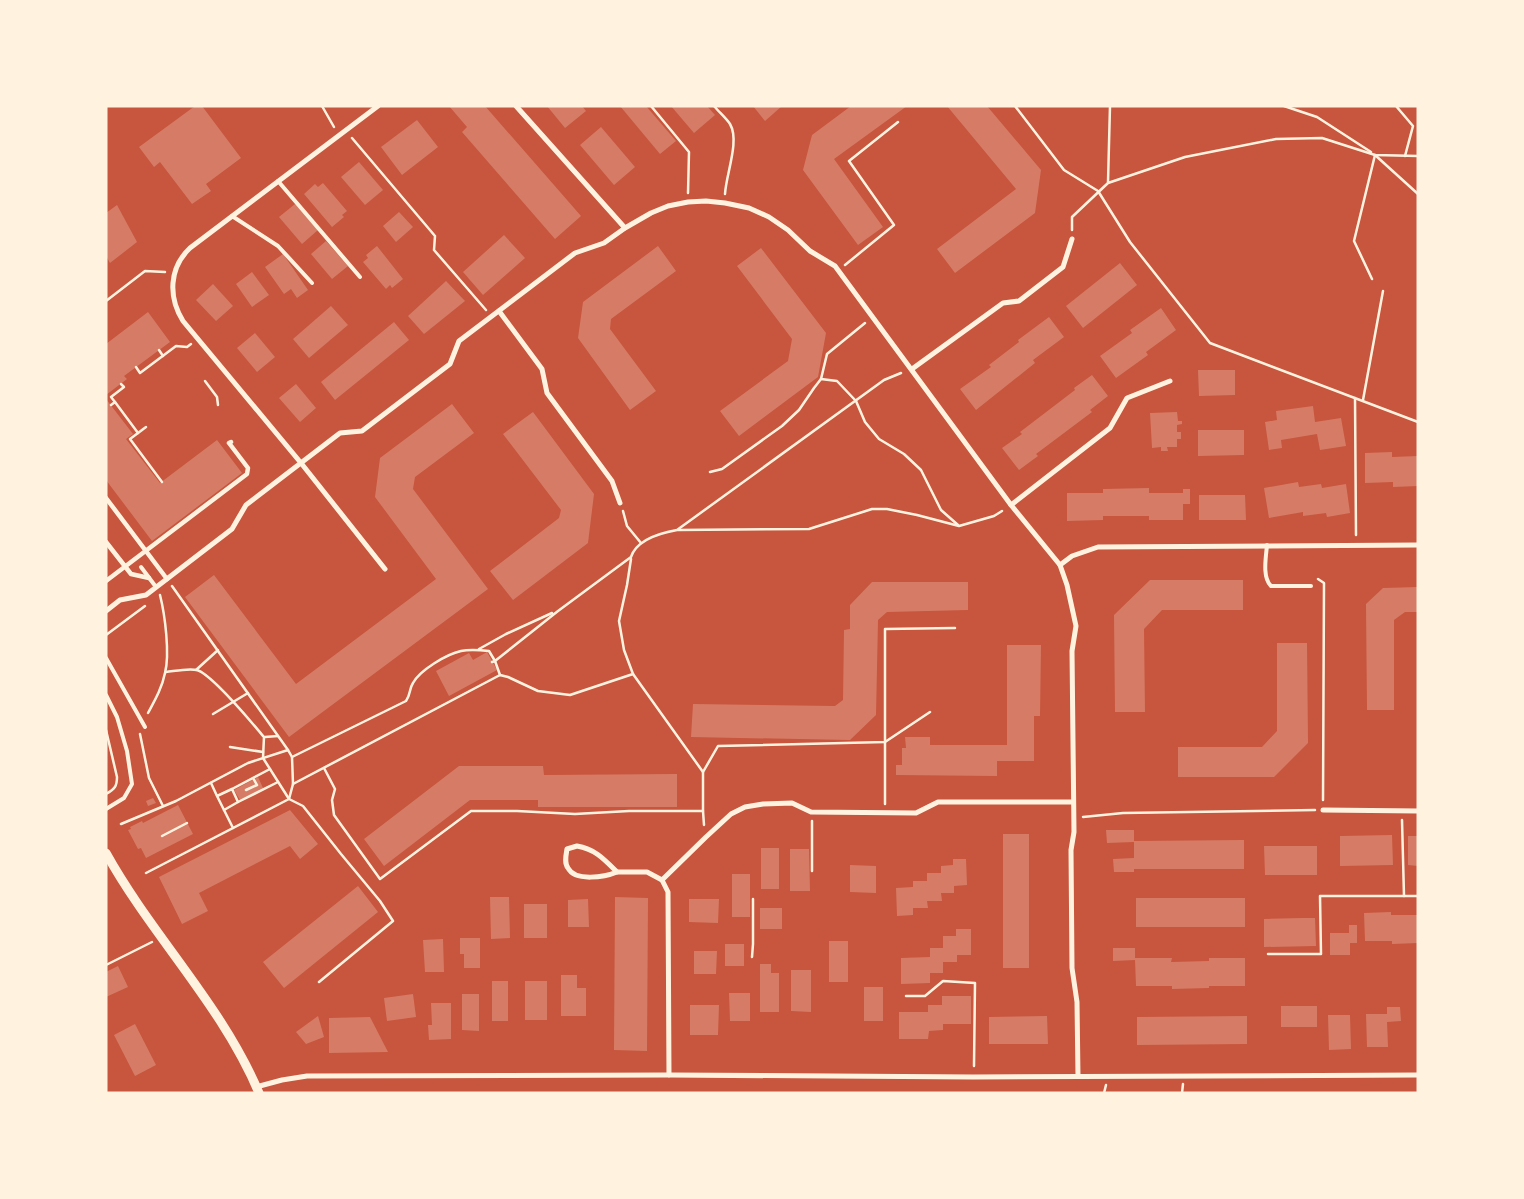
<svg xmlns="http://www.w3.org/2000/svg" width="1524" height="1199" viewBox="0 0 1524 1199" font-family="'Golos Text',sans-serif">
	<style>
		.building { fill: #d67c66 }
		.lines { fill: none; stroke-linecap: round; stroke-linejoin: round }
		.path { stroke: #fff3e0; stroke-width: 2.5 }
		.service { stroke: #fff3e0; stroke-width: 4 }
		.pedestrian { stroke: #fff3e0; stroke-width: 4.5 }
		.minor { stroke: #fff3e0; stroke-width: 5 }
		.tertiary { stroke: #fff3e0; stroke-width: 9 }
	</style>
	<rect width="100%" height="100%" fill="#c8553d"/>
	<g class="building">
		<path d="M195,106h7l39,52 -35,26 5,7 -19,13 -32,-42 -6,5 -15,-20z"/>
		<path d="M449,106h36l96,110 -26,23 -93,-107 5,-5z"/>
		<path d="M547,106h35l4,5 -21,17z"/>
		<path d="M620,106h26l30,35 -16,13z"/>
		<path d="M671,106h36l8,9 -21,18z"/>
		<path d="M753,106h29l-17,15z"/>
		<path d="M851,106h56l-73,53 49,68 -25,18 -55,-75 9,-35z"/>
		<path d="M947,106h40l54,64 -6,43 -80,60 -18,-24 79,-60z"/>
		<path d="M417,120l21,27 -36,28 -21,-28z"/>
		<path d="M601,127l34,40 -21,18 -34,-40z"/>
		<path d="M359,162l24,28 -18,15 -24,-28z"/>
		<path d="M323,183l24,28 -5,4 2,2 -12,10 -28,-33 11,-10 3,3z"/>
		<path d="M295,204l23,26 -16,14 -23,-27z"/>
		<path d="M117,205l20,37 -27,21 -4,-7v-43z"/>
		<path d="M399,212l14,15 -17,15 -13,-16z"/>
		<path d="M504,235l21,23 -42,37 -20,-23z"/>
		<path d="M326,241l22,25 -16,13 -21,-25z"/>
		<path d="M377,246l26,33 -11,9 -2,-3 -4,4 -23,-27 5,-4 -2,-3z"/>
		<path d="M658,246l18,25 -65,48 -1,10 46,62 -26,19 -52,-72 5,-36z"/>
		<path d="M761,248l65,85 -8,44 -79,59 -19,-25 68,-50 4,-22 -55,-73z"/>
		<path d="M283,254l25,36 -11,8 -6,-9 -7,5 -19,-27z"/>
		<path d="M1120,263l17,22 -54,43 -17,-22z"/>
		<path d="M252,272l17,23 -17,12 -16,-23z"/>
		<path d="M446,281l19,20 -41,33 -16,-18z"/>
		<path d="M213,284l20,22 -17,15 -20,-21z"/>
		<path d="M331,306l17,19 -39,33 -16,-19z"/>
		<path d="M1161,308l15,22 -30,22 2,3 -32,23 -16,-22 32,-23 -2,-3z"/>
		<path d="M148,312l22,30 -46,34 3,3 -21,16v-51z"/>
		<path d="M1049,317l15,20 -31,23 2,3 -59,47 -16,-21 31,-22 -2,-2 30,-23 -1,-2z"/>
		<path d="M394,322l15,18 -74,60 -14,-18z"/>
		<path d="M255,333l20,24 -18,15 -20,-24z"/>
		<path d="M1198,370h37v25l-36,1z"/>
		<path d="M1092,375l16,21 -18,14 2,2 -56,42 2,2 -19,14 -17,-22 20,-14 -2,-2 55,-42 -1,-2z"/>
		<path d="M296,384l20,24 -16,14 -21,-24z"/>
		<path d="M106,399l27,35 -7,5 34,44 57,-43 25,33 -90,68 -46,-61z"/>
		<path d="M452,404l22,29 -59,44 -2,12 75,100 -199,148 -104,-140 29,-22 82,109 140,-105 -61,-82 5,-39z"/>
		<path d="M1313,406l2,16 26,-4 5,28 -26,4 -3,-16 -36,6 1,8 -13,2 -4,-28 12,-2 -1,-9z"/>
		<path d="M533,412l61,82 -6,49 -75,57 -23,-29 69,-53 2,-8 -58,-76z"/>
		<path d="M1177,412l1,9h4v3l-5,1v7h4v7h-4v8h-10l1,4h-7v-4l-9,1 -2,-35z"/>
		<path d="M1198,430h46v25l-46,1z"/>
		<path d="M1392,452v5l26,-1v30l-25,1v-5l-28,1v-30z"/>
		<path d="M1298,482l1,5 22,-3 1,4 24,-4 4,29 -23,4 -1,-4 -23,3v-4l-34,6 -5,-30z"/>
		<path d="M1149,488v5h34v-4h7v15h-7v16h-34v-4h-46v4l-36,1v-28h36v-4z"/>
		<path d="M1199,495h46l1,25h-47z"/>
		<path d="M1150,580h93v30h-81l-18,19 1,83h-30l-1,-97z"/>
		<path d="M872,582h96v28l-81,2 -9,8 -2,95 -26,25 -159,-3 2,-33 142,2 8,-6 1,-70 6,-1v-24z"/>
		<path d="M1418,587v25h-13l-11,8v90h-27l-1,-106 17,-16z"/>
		<path d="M1277,643h30l1,100 -34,34h-96v-30h84l15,-16z"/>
		<path d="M1007,645h34l-1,71h-6v45h-37v15l-101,-1v-10h6v-17h4l-1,-11h25v8h77z"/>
		<path d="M487,652l10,18 -48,26 -13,-25 33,-18 4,7z"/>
		<path d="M459,766h84l1,9 133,-1v33h-139v-7h-68l-86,66 -20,-27z"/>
		<path d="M258,777l5,11 -23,12 -6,-10z"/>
		<path d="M153,798l3,5 -8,3 -2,-5z"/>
		<path d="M178,805l15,29 -47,24 -5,-10 -3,1 -10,-19 3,-1 -1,-2 12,-6 1,2z"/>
		<path d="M290,810l28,34 -18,15 -10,-13 -91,47 9,18 -26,13 -23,-47z"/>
		<path d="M1106,830h28v12l-27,1z"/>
		<rect x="1003" y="834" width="26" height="134"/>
		<path d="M1392,835l1,30 -53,1v-30z"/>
		<path d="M1408,836h10v30l-10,-1z"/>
		<path d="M1244,840v29h-110v3h-20l-1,-13 21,-1v-17z"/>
		<path d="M1264,846h53v29h-52z"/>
		<rect x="761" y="848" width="18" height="41"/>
		<path d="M790,849h19l1,42h-20z"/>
		<path d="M953,859h13l1,26 -13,1v7h-13l1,8h-15l1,7h-15v7l-16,1 -1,-28 17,-1v-6h14v-8h14v-7l12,-1z"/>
		<path d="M850,865l26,1v27l-26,-1z"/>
		<rect x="732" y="874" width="18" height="43"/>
		<path d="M358,886l20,26 -94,76 -21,-26z"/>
		<path d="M490,897h19l1,41 -19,1z"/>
		<path d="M615,897l33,1 -1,153 -33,-1z"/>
		<rect x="1136" y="898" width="109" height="29"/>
		<path d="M588,899l1,28h-21v-27z"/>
		<path d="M689,899h30l-1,24 -29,-1z"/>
		<rect x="524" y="904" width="23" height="34"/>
		<rect x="760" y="908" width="22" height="21"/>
		<path d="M1391,912v3h27v28l-26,1v-3h-27l-1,-28z"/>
		<path d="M1303,918h12l1,28 -52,1v-28z"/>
		<path d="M1349,925h8v18h-7v12h-20v-22h19z"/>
		<path d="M956,929h15v26h-14v7h-14v11h-13v10l-29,1v-26l29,-1v-9h13v-12h13z"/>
		<path d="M460,938h20v30h-16v-14h-4z"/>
		<path d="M443,939l1,33h-19l-2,-32z"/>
		<rect x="829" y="941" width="19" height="41"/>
		<rect x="725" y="944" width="19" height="22"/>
		<path d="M1113,948h22v10h37l-1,4 38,-1v-3h36v28h-36v2l-37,1v-3h-36l-1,-26 -22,1z"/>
		<path d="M694,951h23l-1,23h-22z"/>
		<path d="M760,964h11v9h8v39h-19z"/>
		<path d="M118,966l10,21 -22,10v-25z"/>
		<path d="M791,970h20v42l-20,-1z"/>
		<path d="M561,975h16v13h9v28h-25z"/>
		<rect x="492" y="981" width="16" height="40"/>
		<rect x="525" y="981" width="22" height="39"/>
		<rect x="864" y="987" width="19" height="34"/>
		<path d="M729,993h21v28h-20z"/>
		<path d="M413,994l3,23 -29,4 -3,-23z"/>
		<path d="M462,994h17v37l-17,-1z"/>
		<path d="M942,996h29v28h-28v6l-14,1 -1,8h-29v-27h29v-7h14z"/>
		<path d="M431,1003h20v36l-22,1 -1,-15h4z"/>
		<path d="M690,1005h29l-1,30h-28z"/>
		<rect x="1281" y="1006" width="36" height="21"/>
		<path d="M1387,1007h13l1,14 -14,1 1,25h-21l-1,-33h21z"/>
		<path d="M1328,1015h22l1,34 -22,1z"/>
		<path d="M318,1016l6,21 -18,7 -10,-12z"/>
		<path d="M1047,1016l1,28h-59v-27z"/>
		<path d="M1247,1016v28l-110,1v-28z"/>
		<path d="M370,1017l18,35 -59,1v-35z"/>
		<path d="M135,1024l21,41 -21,11 -21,-41z"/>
	</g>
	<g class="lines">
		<g class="path">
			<path d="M322,106l12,21"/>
			<path d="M651,106l38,46 -1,41"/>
			<path d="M714,106c5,6 12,12 16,18 10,17 -4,50 -5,70"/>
			<path d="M1015,106l49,64 34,21 32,51 80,101 208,79"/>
			<path d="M1284,106l33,11 54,35"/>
			<path d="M1396,106l17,20 -8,30"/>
			<path d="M352,138l83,98 -1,14 52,60"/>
			<path d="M1375,155l43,39"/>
			<path d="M1108,182l2,-76"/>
			<path d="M1072,230v-13l36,-34 77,-26 91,-18 46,-1 53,17 43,1"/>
			<path d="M845,265l49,-40 -45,-64 49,-39"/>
			<path d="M1372,279l-18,-38 21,-86"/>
			<path d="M106,301l39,-30 20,1"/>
			<path d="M159,350l4,6"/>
			<path d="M136,367l4,6 36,-27 11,1 4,-3"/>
			<path d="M821,379l16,2 19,20 9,21 14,17 25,15 17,16 20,40 17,15"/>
			<path d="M205,381l12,16 1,8"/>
			<path d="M1355,398l1,137"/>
			<path d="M1363,400l20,-109"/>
			<path d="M115,402l-4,-5 13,-10 -3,-3"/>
			<path d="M111,405l4,-3 23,31 -8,6 32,43"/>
			<path d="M138,433l8,-6"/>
			<path d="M710,472l12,-3 60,-43 17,-16 15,-22 7,-9 6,-25 38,-31"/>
			<path d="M623,511l4,15 14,17"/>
			<path d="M678,530l131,-1 63,-20h15l30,6 42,11 35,-10 8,-5"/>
			<path d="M1318,579l6,4 -1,217"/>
			<path d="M172,586l116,164"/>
			<path d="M106,635l39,-29"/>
			<path d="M479,649l27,-15 46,-21"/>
			<path d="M492,662l3,-1 5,14"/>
			<path d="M196,670l22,-20"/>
			<path d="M166,672c9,-1 22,-4 31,-2 16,5 55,53 67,67l-1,21 26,41 14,7 38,48 39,47 13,20 -74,61"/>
			<path d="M633,674l70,98v39l1,14"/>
			<path d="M148,713c7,-13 14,-25 17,-40 5,-19 0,-58 -5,-78"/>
			<path d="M213,714l35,-21"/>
			<path d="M106,730l11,47c0,9 -2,12 -11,17"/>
			<path d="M140,734l9,44 14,28"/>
			<path d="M265,737l13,-1"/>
			<path d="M230,747l33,5"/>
			<path d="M324,768l11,21 -3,11 2,15 46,64 91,-68h46l58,3 54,-3h74"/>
			<path d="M703,772l15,-26 167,-4 45,-30"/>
			<path d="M211,783l6,13 15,-7 6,13 -14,8 -7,-14"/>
			<path d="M293,784l207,-109 8,2 30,14 32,4 63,-21 -9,-24 -5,-29 8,-36 4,-26"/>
			<path d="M232,789l38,-20"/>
			<path d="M246,790l11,-5 -4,-7"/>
			<path d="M238,802l40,-20"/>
			<path d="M885,804v-175l70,-1"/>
			<path d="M224,810l9,18"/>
			<path d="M1083,817l40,-4 192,-3"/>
			<path d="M1402,820l2,76"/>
			<path d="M812,821v50"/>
			<path d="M121,824l55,-23 72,-38 40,-13 4,7"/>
			<path d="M162,836l25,-13"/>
			<path d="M146,873l143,-74 4,-15 -1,-27 114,-56c5,-7 3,-12 7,-18 7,-13 34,-29 48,-32 9,-2 19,-1 28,0l6,10 63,-50 73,-54c6,-18 29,-24 46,-27l207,-150 17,-7"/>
			<path d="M1268,954h53l-1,-58h98"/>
			<path d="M752,957l1,-13v-45"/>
			<path d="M106,965l46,-23"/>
			<path d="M906,996h19l18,-15 32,2 -1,83"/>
			<path d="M1104,1093l2,-8"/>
			<path d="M1182,1093l1,-9"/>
		</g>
		<g class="service">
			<path d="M278,181l82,96"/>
			<path d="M232,216l46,30 34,37"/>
			<path d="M1267,545c-1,12 -5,32 4,41h40"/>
			<path d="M141,567l15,20"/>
			<path d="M106,658l39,69"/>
			<path d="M106,695l11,22 10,34 5,33 -8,14 -18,11"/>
		</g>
		<g class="pedestrian">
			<path d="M106,498l61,81"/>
			<path d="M106,542l25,32 18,4"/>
			<path d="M106,581l141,-107 1,-6 -19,-25 2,-1"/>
		</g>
		<g class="minor">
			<path d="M378,106l-188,142c-21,20 -22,49 -7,73l118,142 84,106"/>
			<path d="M516,106l109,122"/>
			<path d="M499,311l43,58 5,24 65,88 8,22"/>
			<path d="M912,369l91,-66 16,-2 44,-34 9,-28"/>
			<path d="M1011,505l99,-77 17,-30 43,-17"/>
			<path d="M1060,565l12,-9 26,-9 320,-2"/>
			<path d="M106,611l14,-11 26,-5 86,-66 14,-24 94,-72 22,-2 88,-67 9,-23 116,-88 29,-10 21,-15 26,-15 17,-7 20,-4 18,-1 19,2 24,5 20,9 19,13 22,21 25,15 176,239 49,60 7,20 9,41 -4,25 2,181 -3,18 1,118 5,34 1,74"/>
			<path d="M1323,810l95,1"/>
			<path d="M577,846c18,3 27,13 40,26 -12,5 -42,10 -49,-4 -4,-5 -2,-13 -1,-19z"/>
			<path d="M617,872h30l15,8 6,12 1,183"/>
			<path d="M662,880l44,-43 25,-23 14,-7 18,-3 29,-1 19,9 105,1 22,-11h135"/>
			<path d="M256,1087l26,-7 25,-4 362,-1 304,2 445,-2"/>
		</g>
		<path class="tertiary" d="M106,853c46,83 116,152 153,240"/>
	</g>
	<rect width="1524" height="1199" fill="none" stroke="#fff3e0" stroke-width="215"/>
</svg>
